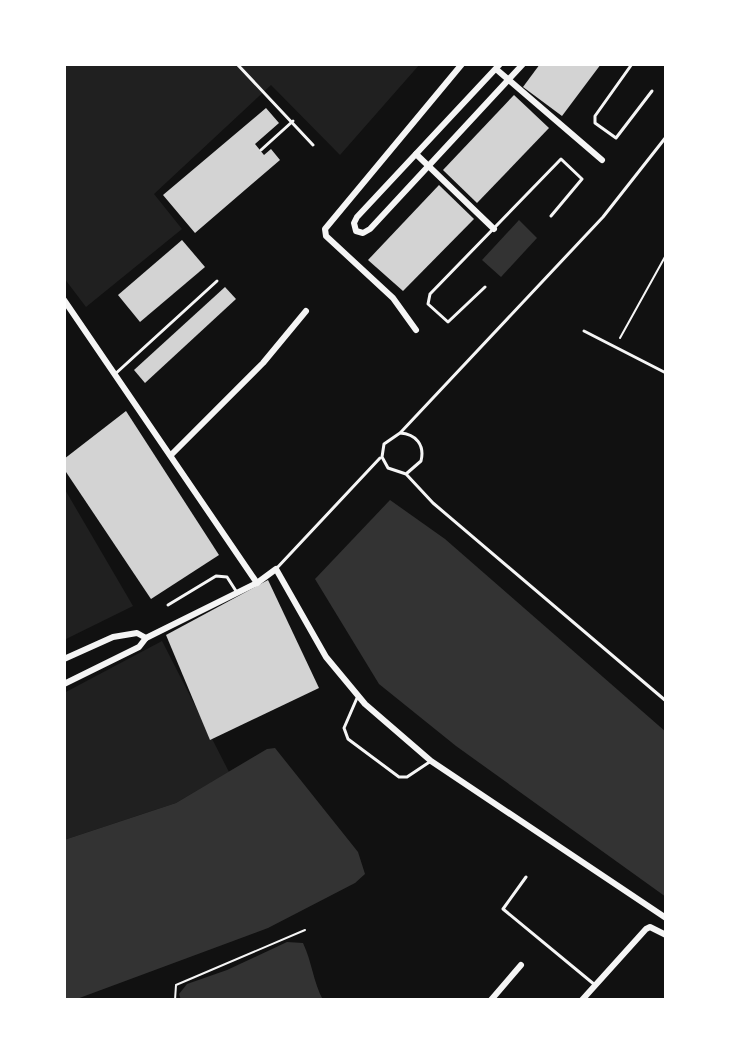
<svg xmlns="http://www.w3.org/2000/svg" width="730" height="1064" viewBox="0 0 730 1064" font-family="'Noto Sans',sans-serif">
	<style>
		.green { fill: #202020 }
		.water { fill: #333 }
		.building { fill: #d3d3d3 }
		.lines { fill: none; stroke-linecap: round; stroke-linejoin: round }
		.path { stroke: #f5f5f5; stroke-width: 2 }
		.service { stroke: #f5f5f5; stroke-width: 3 }
		.minor { stroke: #f5f5f5; stroke-width: 6 }
	</style>
	<rect width="100%" height="100%" fill="#111"/>
	<g class="green">
		<path d="M64,64h356l-80,91 -69,-70 -117,109 28,35 -96,78 -22,-29z"/>
		<path d="M64,488l69,118 -69,34z"/>
		<path d="M162,641l67,131 -53,31 -112,37v-147z"/>
	</g>
	<g class="water">
		<path d="M519,220l18,18 -36,39 -19,-17z"/>
		<path d="M390,500l55,39 221,193v165l-210,-151 -77,-62 -64,-105z"/>
		<path d="M275,748l83,104 7,22 -10,9 -87,45 -194,72h-10v-160l112,-37 91,-54z"/>
		<path d="M287,942l16,1c9,19 10,38 20,57h-142l-2,-6 8,-10 40,-14z"/>
	</g>
	<g class="building">
		<path d="M540,64h61l-39,52 -39,-29z"/>
		<path d="M514,95l35,33 -72,75 -34,-33z"/>
		<path d="M266,108l13,15 -24,21 9,11 7,-6 9,11 -85,73 -32,-38z"/>
		<path d="M439,185l35,34 -71,72 -35,-31z"/>
		<path d="M182,240l23,27 -65,55 -22,-27z"/>
		<path d="M225,287l11,12 -91,84 -11,-13z"/>
		<path d="M126,411l93,144 -68,44 -87,-130v-10z"/>
		<path d="M268,580l51,108 -109,52 -44,-105z"/>
	</g>
	<g class="lines">
		<g class="path">
			<path d="M620,338l46,-83"/>
			<path d="M175,1000l1,-15 129,-55"/>
		</g>
		<g class="service">
			<path d="M237,64l76,81"/>
			<path d="M632,64l-37,52v7l21,15 36,-47"/>
			<path d="M261,150l32,-29"/>
			<path d="M485,287l-37,35 -20,-18 2,-10 131,-135 21,20 -31,37"/>
			<path d="M584,331l82,42"/>
			<path d="M114,375l103,-94"/>
			<path d="M401,432l202,-215 63,-80"/>
			<path d="M406,474l15,-13c4,-16 -5,-27 -21,-28l-16,11 -2,13 6,11 18,6 27,29 233,198"/>
			<path d="M276,569l104,-111"/>
			<path d="M168,605l48,-29 11,1 9,14"/>
			<path d="M357,698l-13,30 4,11 51,38h8l24,-16"/>
			<path d="M526,877l-23,32 92,76"/>
		</g>
		<g class="minor">
			<path d="M500,64l-143,153 -3,6 2,8 7,2 7,-4 153,-165"/>
			<path d="M496,69l106,91"/>
			<path d="M416,154l78,75"/>
			<path d="M64,300l193,283"/>
			<path d="M416,330l-23,-32 -67,-62 -1,-7 137,-165"/>
			<path d="M172,454l91,-91 43,-52"/>
			<path d="M64,659l49,-22 24,-4 9,5"/>
			<path d="M64,684l75,-37 7,-9 111,-55 19,-14 50,88 39,47 66,57 235,157"/>
			<path d="M491,1000l30,-35"/>
			<path d="M582,1000l64,-71 4,-2 16,8"/>
		</g>
	</g>
	<rect width="730" height="1064" fill="none" stroke="#ffffff" stroke-width="132"/>
</svg>
